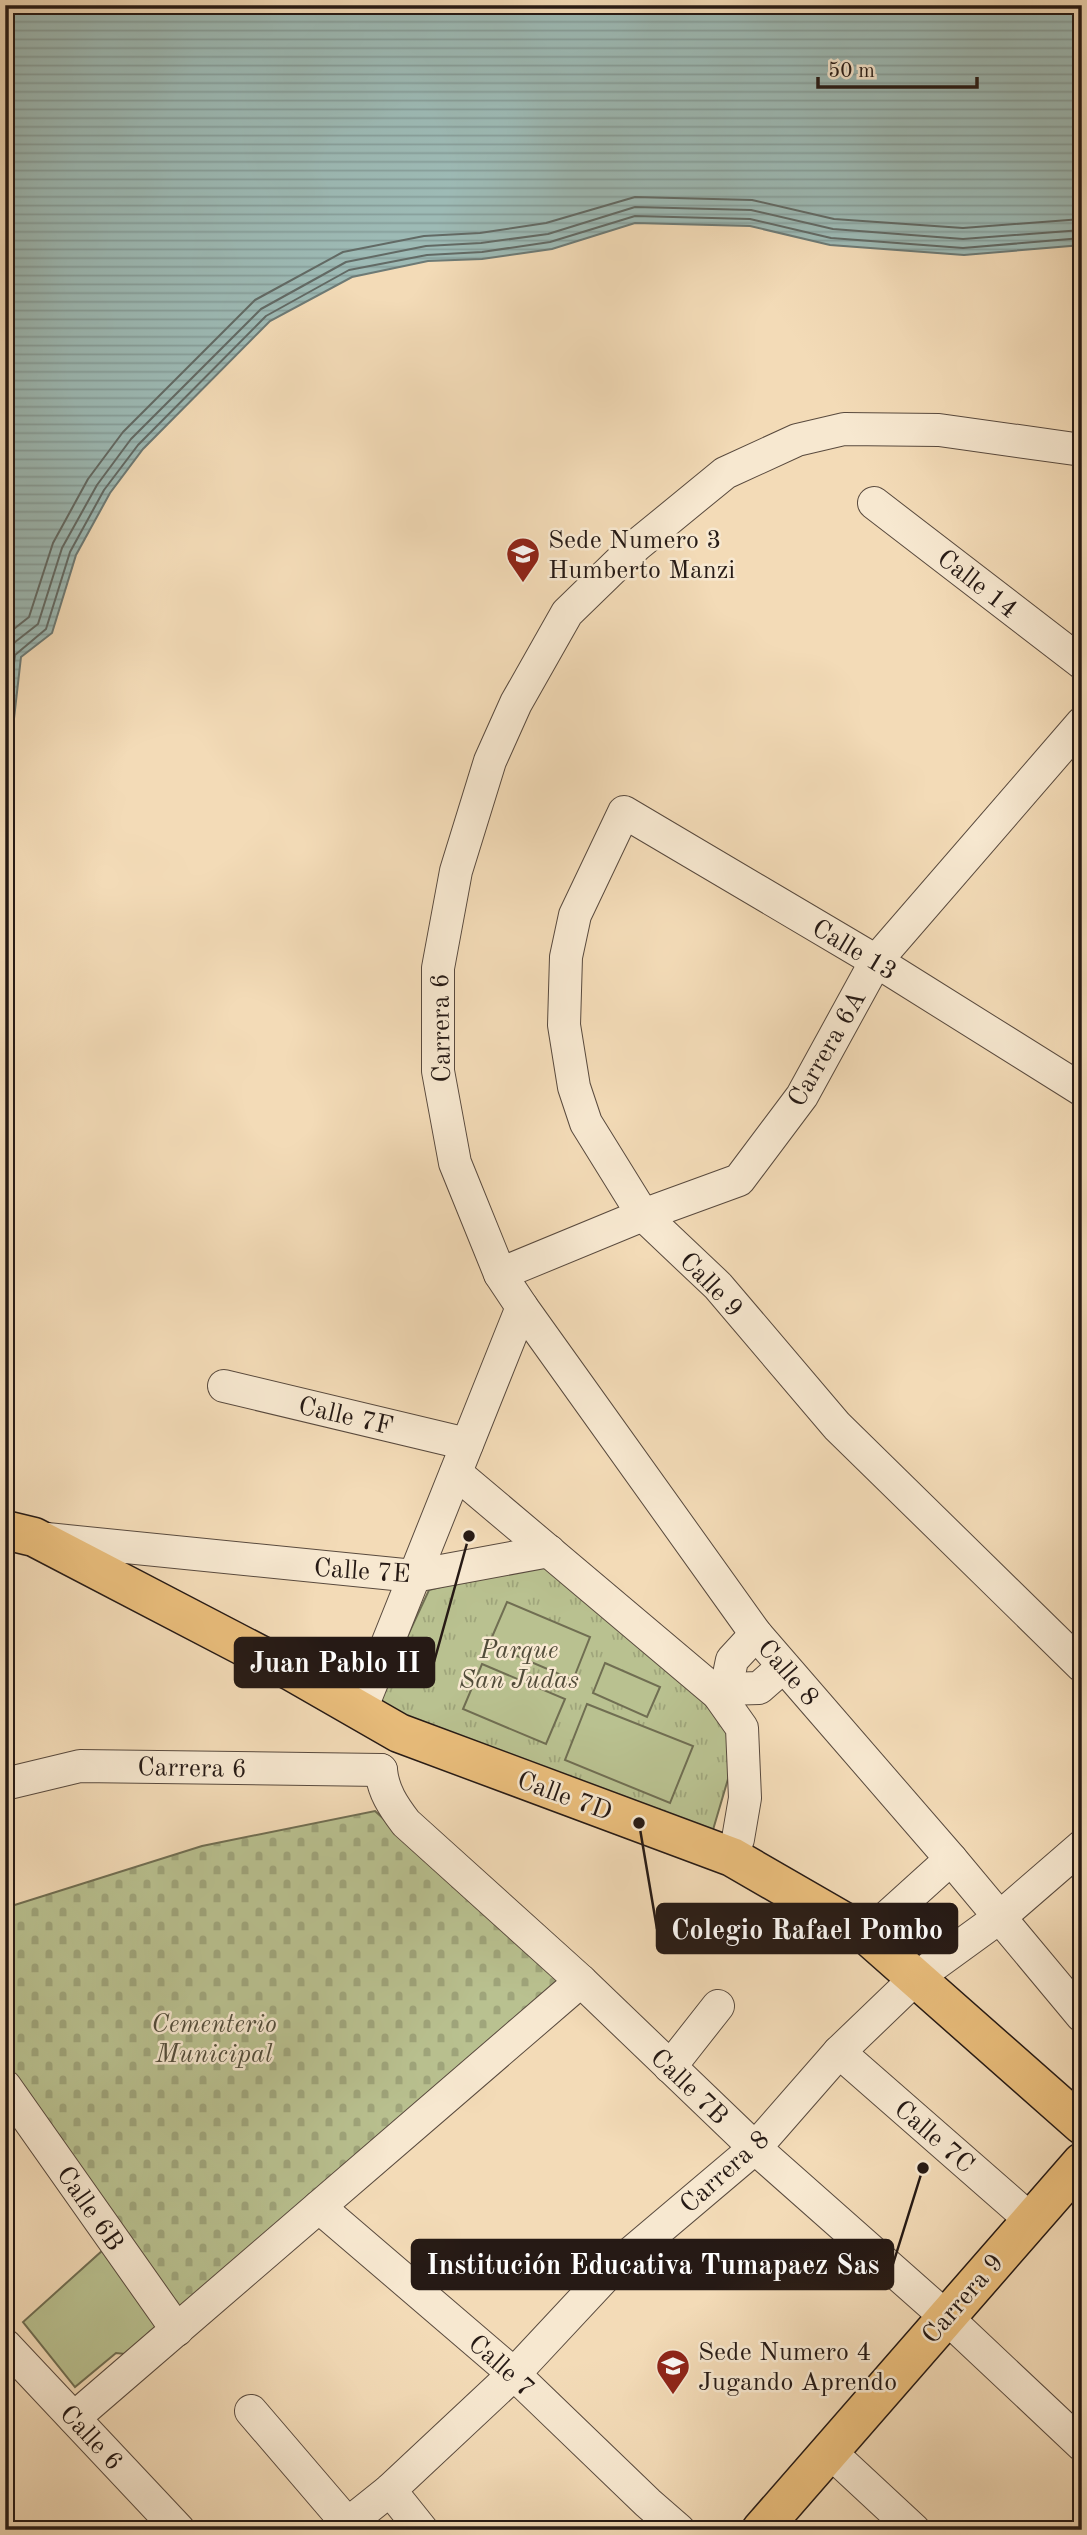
<svg xmlns="http://www.w3.org/2000/svg" width="1087" height="2535" viewBox="0 0 1087 2535" font-family="'Old Standard TT',serif">
	<style>
		.cemetery { fill: url(#cemetery-stones); stroke: #706e52; stroke-width: 2 }
		.park { fill: url(#park-tufts); stroke: #706e52; stroke-width: 2 }
		.garden { fill: #b9c190; stroke: #706e52; stroke-width: 2 }
		.water { fill: url(#water-rules); stroke: #6d7a75; stroke-width: 2 }
		.lines { fill: none; stroke-linecap: round; stroke-linejoin: round }
		.shore { stroke: #626a65; stroke-width: 2 }
		.minor-casing { stroke: #594a3e; stroke-width: 34 }
		.major-casing { stroke: #261a15; stroke-width: 41 }
		.minor { stroke: #f7e8d0; stroke-width: 32 }
		.major { stroke: #eabe7c; stroke-width: 38 }
		.labels { text-anchor: middle; stroke-width: 5; stroke-linejoin: round; paint-order: stroke }
		.poi-label { font-size: 26px; fill: #261a15; stroke: #f7e8d0; text-anchor: start }
		.street-label { font-size: 26px; fill: #261a15; stroke: #f7e8d0 }
		.park-label { font-size: 26px; font-style: italic; fill: #524c3a; stroke: #f7e8d0 }
		.leader { fill: none; stroke: #261a15; stroke-width: 2.5 }
		.callout-dot { fill: #261a15; stroke: #f7e8d0; stroke-width: 2.5 }
		.callout { fill: #261a15; stroke: #261a15; stroke-width: 2.5 }
		.callout-label { font-size: 28px; text-anchor: middle; font-weight: bold; fill: #fff }
	</style>
	<defs>
		<pattern id="cemetery-stones" width="16" height="16" patternUnits="userSpaceOnUse" patternTransform="scale(1.75)"><rect width="16" height="16" fill="#b9c190"/><path d="M2 7V4a2 2 0 0 1 4 0v3zM10 15v-3a2 2 0 0 1 4 0v3z" fill="#9fa57b"/></pattern>
		<pattern id="park-tufts" width="24" height="20" patternUnits="userSpaceOnUse" patternTransform="scale(1.75)"><rect width="24" height="20" fill="#b9c190"/><path d="M3 7l-1-3M5 7V3M7 7l1-3M15 17l-1-3M17 17v-4M19 17l1-3" fill="none" stroke="#9fa57b"/></pattern>
		<pattern id="water-rules" width="6" height="5" patternUnits="userSpaceOnUse" patternTransform="scale(1.75)"><rect width="6" height="5" fill="#9dbab5"/><path d="M0 2.5h6" fill="none" stroke="#879f9b"/></pattern>
	</defs>
	<rect width="100%" height="100%" fill="#f3dbb7"/>
	<filter id="stains"><feTurbulence type="fractalNoise" baseFrequency=".00286" numOctaves="4"/><feColorMatrix values="0 0 0 0 .2 0 0 0 0 .09 0 0 0 0 .02 0 0 0 .5 -.17"/></filter>
	<radialGradient id="worn" r=".72"><stop offset=".6" stop-color="#630" stop-opacity="0"/><stop offset="1" stop-color="#630" stop-opacity=".3"/></radialGradient>
	<path class="cemetery" d="M375,1811l189,172 -384,333 -175,-249v-159l197,-62z"/>
	<path class="park" d="M541,1561l148,120 45,50 2,21 -26,88 -336,-132 55,-118z"/>
	<g class="garden">
		<path d="M507,1602l83,35 -17,43 -84,-36z"/>
		<path d="M605,1663l55,24 -13,30 -54,-24z"/>
		<path d="M482,1664l83,35 -19,45 -83,-35z"/>
		<path d="M587,1704l106,42 -23,57 -105,-43z"/>
		<path d="M103,2250l59,71 -37,33 -9,-1 -41,34 -52,-65z"/>
	</g>
	<path class="water" d="M5,5h1077v240l-118,10 -134,-10 -80,-19 -115,-3 -83,26 -70,10 -54,2 -76,16 -82,44 -127,128 -33,44 -34,62 -24,78 -31,24 -16,141z"/>
	<g class="lines">
		<g class="shore">
			<path d="M5,636l24,-19 24,-74 35,-64 35,-47 132,-132 88,-48 81,-16 56,-3 66,-10 89,-26 117,3 82,19 129,9 119,-9"/>
			<path d="M5,660l5,-14 28,-22 24,-76 35,-63 34,-46 130,-130 85,-47 80,-16 55,-3 67,-9 87,-27 116,3 82,19 130,10 119,-9"/>
			<path d="M5,737l10,-82 31,-26 24,-77 34,-62 34,-45 128,-129 83,-46 78,-15 55,-3 68,-10 85,-26 115,3 81,19 132,10 119,-10"/>
		</g>
		<g class="minor-casing">
			<g id="minor">
				<path d="M1082,450l-143,-20 -95,-1 -47,11 -72,33 -88,72 -70,68 -51,90 -26,58 -34,110 -18,97v103l17,92 45,111 22,33 234,327 195,225 131,157"/>
				<path d="M874,503l208,160"/>
				<path d="M1082,1090l-206,-129 -252,-149 -49,103 -9,42 -2,68 10,62 12,36 57,92 75,71 119,140 245,240"/>
				<path d="M500,1274l143,-59 96,-35 63,-84 74,-135 206,-238"/>
				<path d="M224,1386l243,58"/>
				<path d="M456,1473l262,221 24,34 3,70 -7,41 -6,18"/>
				<path d="M47,1539l367,37 135,-25"/>
				<path d="M726,1689l6,-29 24,-26"/>
				<path d="M718,1694l8,-5 33,-1 24,-21"/>
				<path d="M360,1712l162,-405"/>
				<path d="M381,1770c2,21 12,36 25,53l175,158 174,167 191,169 136,128"/>
				<path d="M5,1784l75,-18 301,4"/>
				<path d="M867,1935l84,-76"/>
				<path d="M839,2052l192,168"/>
				<path d="M670,2067l48,-61"/>
				<path d="M5,2086l172,244"/>
				<path d="M319,2207l195,167 134,129 31,27"/>
				<path d="M5,2345l174,185"/>
				<path d="M251,2411l96,112"/>
				<path d="M74,2418l507,-437"/>
				<path d="M829,2451l85,79"/>
				<path d="M390,2490l32,40"/>
				<path d="M340,2530l50,-40 124,-116 98,-105 143,-121 84,-96 77,-74 84,-61 82,-71"/>
			</g>
		</g>
		<g class="major-casing">
			<g id="major">
				<path d="M5,1530l29,7 257,134 108,62 333,124 135,78 215,190"/>
				<path d="M761,2530l321,-368"/>
			</g>
		</g>
		<use href="#minor" class="minor"/>
		<use href="#major" class="major"/>
	</g>
	<defs>
		<g id="school-pin" transform="scale(1.75)"><path d="M0 17L-7.5 6A9.5 9.5 0 1 1 7.5 6Z" fill="#8f2418" stroke="#f7e8d0"/><path d="M0-5L7-2L0 1L-7-2ZM-4 1L0 2.5L4 1V4Q0 6-4 4Z" fill="#fff"/></g>
	</defs>
	<g fill-rule="evenodd">
		<use href="#school-pin" x="523" y="554"/>
		<use href="#school-pin" x="673" y="2366"/>
	</g>
	<g class="labels">
		<g class="poi-label">
			<text x="548" y="548">Sede Numero 3<tspan x="548" dy="30">Humberto Manzi</tspan></text>
			<text x="698" y="2360">Sede Numero 4<tspan x="698" dy="30">Jugando Aprendo</tspan></text>
		</g>
		<g class="street-label">
			<text transform="translate(978 583) rotate(38)" y="9">Calle 14</text>
			<text transform="translate(855 949) rotate(31)" y="9">Calle 13</text>
			<text transform="translate(440 1028) rotate(-91)" y="9">Carrera 6</text>
			<text transform="translate(826 1048) rotate(-60)" y="9">Carrera 6A</text>
			<text transform="translate(712 1284) rotate(46)" y="9">Calle 9</text>
			<text transform="translate(346 1415) rotate(13)" y="9">Calle 7F</text>
			<text transform="translate(362 1570) rotate(4)" y="9">Calle 7E</text>
			<text transform="translate(789 1672) rotate(49)" y="9">Calle 8</text>
			<text transform="translate(192 1767) rotate(1)" y="9">Carrera 6</text>
			<text transform="translate(565 1795) rotate(20)" y="9">Calle 7D</text>
			<text transform="translate(690 2086) rotate(44)" y="9">Calle 7B</text>
			<text transform="translate(935 2136) rotate(41)" y="9">Calle 7C</text>
			<text transform="translate(724 2171) rotate(-42)" y="9">Carrera 8</text>
			<text transform="translate(91 2208) rotate(55)" y="9">Calle 6B</text>
			<text transform="translate(962 2298) rotate(-49)" y="9">Carrera 9</text>
			<text transform="translate(502 2365) rotate(42)" y="9">Calle 7</text>
			<text transform="translate(92 2437) rotate(47)" y="9">Calle 6</text>
		</g>
		<g class="park-label">
			<text x="519" y="1658">Parque<tspan x="519" dy="30">San Judas</tspan></text>
			<text x="214" y="2032">Cementerio<tspan x="214" dy="30">Municipal</tspan></text>
		</g>
	</g>
	<path class="leader" d="M469 1536L434 1662M639 1823L657 1929M923 2168L893 2264"/>
	<g class="callout-dot">
		<circle cx="469" cy="1536" r="7"/>
		<circle cx="639" cy="1823" r="7"/>
		<circle cx="923" cy="2168" r="7"/>
	</g>
	<g class="callout">
		<rect x="235" y="1638" width="199" height="49" rx="7"/>
		<rect x="657" y="1904" width="300" height="49" rx="7"/>
		<rect x="412" y="2240" width="481" height="49" rx="7"/>
	</g>
	<g class="callout-label">
		<text x="335" y="1672">Juan Pablo II</text>
		<text x="807" y="1939">Colegio Rafael Pombo</text>
		<text x="653" y="2274">Institución Educativa Tumapaez Sas</text>
	</g>
	<rect width="1087" height="2535" fill="none" stroke="#f3dbb7" stroke-width="28"/>
	<rect x="7" y="7" width="1073" height="2521" fill="none" stroke="#261a15" stroke-width="3.5"/>
	<rect x="14" y="14" width="1059" height="2507" fill="none" stroke="#261a15" stroke-width="2"/>
	<path d="M818 77v10h159v-10" fill="none" stroke="#261a15" stroke-width="3.5"/>
	<text x="828" y="77" font-size="21" fill="#261a15" stroke="#f7e8d0" stroke-width="5" paint-order="stroke">50 m</text>
	<rect width="100%" height="100%" filter="url(#stains)"/>
	<rect width="100%" height="100%" fill="url(#worn)"/>
</svg>
